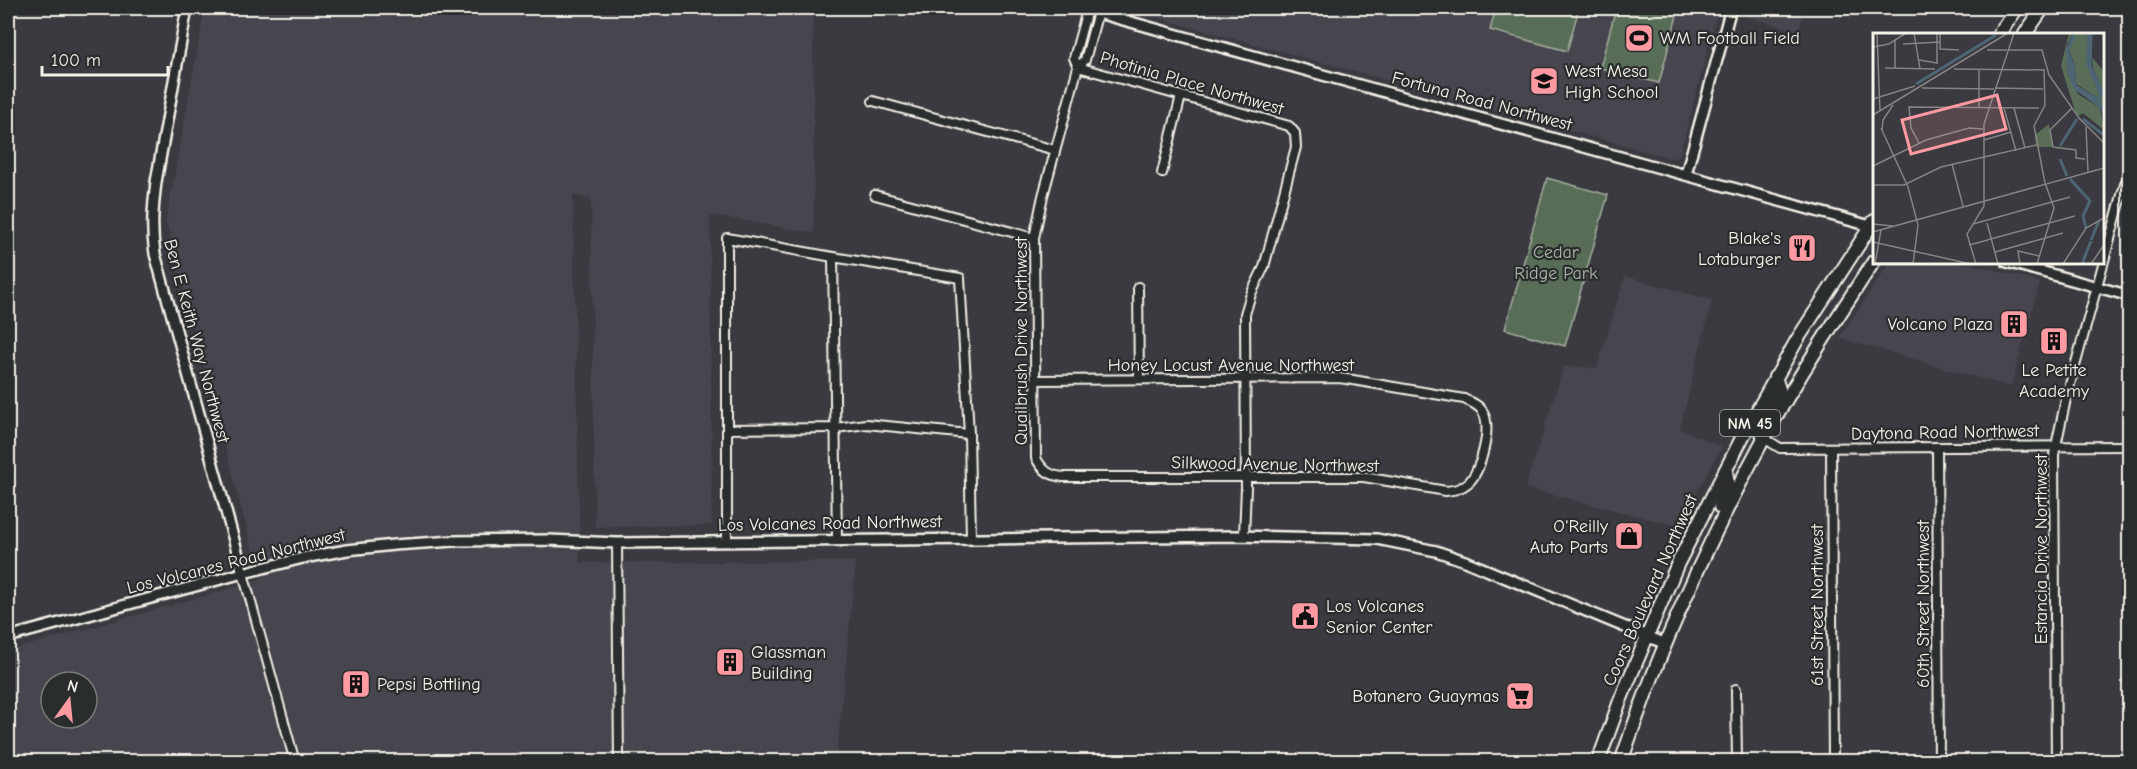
<svg xmlns="http://www.w3.org/2000/svg" width="2137" height="769" viewBox="0 0 2137 769" font-family="'Comic Neue',sans-serif">
	<style>
		.built { fill: #47444d; fill-rule: evenodd }
		.green { fill: #596d58; stroke: #a6afa0; stroke-width: 1.5 }
		.lines { fill: none; stroke-linecap: round; stroke-linejoin: round }
		.minor-casing { stroke: #f4f1e8; stroke-width: 12 }
		.tertiary-casing { stroke: #f4f1e8; stroke-width: 14 }
		.primary-casing { stroke: #f4f1e8; stroke-width: 16 }
		.minor { stroke: #2a2d2e; stroke-width: 8 }
		.tertiary { stroke: #2a2d2e; stroke-width: 9 }
		.primary { stroke: #2a2d2e; stroke-width: 12 }
		.labels { text-anchor: middle; stroke-width: 4.5; stroke-linejoin: round; paint-order: stroke }
		.shield { fill: #2a2d2e; stroke: #b7b6b0; stroke-width: 1.5 }
		.shield-label { font-size: 16px; font-weight: bold; fill: #f4f1e8 }
		.poi-label { font-size: 18px; fill: #f4f1e8; stroke: #2a2d2e; text-anchor: start }
		.street-label { font-size: 18px; fill: #f4f1e8; stroke: #2a2d2e }
		.park-label { font-size: 18px; fill: #aeb6a7; stroke: #2a2d2e }
		.inset-river { fill: none; stroke: #4e6673; stroke-width: 3 }
		.inset-road { fill: none; stroke: #858383; stroke-width: 1.5 }
		.view { fill: #ff9aa2; fill-opacity: 0.15; stroke: #ff9aa2; stroke-width: 3 }
		.inset-edge { fill: none; stroke: #f4f1e8; stroke-width: 3 }
	</style>
	<rect width="100%" height="100%" fill="#3b3a40"/>
	<filter id="ink" filterUnits="userSpaceOnUse"><feTurbulence type="fractalNoise" baseFrequency=".0167" numOctaves="2"/><feDisplacementMap in="SourceGraphic" scale="12" xChannelSelector="R" yChannelSelector="G"/><feConvolveMatrix kernelMatrix="1 2 1 2 8 2 1 2 1" color-interpolation-filters="sRGB"/></filter>
	<g filter="url(#ink)">
		<g class="built">
			<path d="M205,8h608l1,225 -104,-18 2,310 -117,2 -4,-328 -18,-4 7,368 276,-2 -20,200 -828,1v-111l252,-71 -94,-360zM51,682h36v36h-36z"/>
			<path d="M1122,8h597l-39,146 -6,5z"/>
			<path d="M1747,8h58l-6,23 -54,-14z"/>
			<path d="M1890,262l78,1 72,19 -29,105 -172,-49z"/>
			<path d="M1625,276l87,24 -32,129 42,18 -44,79 -153,-38 39,-122 33,2z"/>
		</g>
		<g class="green">
			<path d="M1496,8h83l-12,43 -77,-21z"/>
			<path d="M1616,8h63l-20,75 -59,-15z"/>
			<path d="M1547,178l61,17 -43,151 -60,-17z"/>
		</g>
		<g class="lines">
			<g class="minor-casing">
				<g id="minor">
					<path d="M1078,67l211,59 6,7 1,14 -32,120 -13,27 -6,20 1,173 -2,49"/>
					<path d="M1078,67l-4,-9 13,-48"/>
					<path d="M873,101l182,49"/>
					<path d="M1162,173l19,-77"/>
					<path d="M875,195l159,43"/>
					<path d="M1138,287l1,92"/>
					<path d="M1035,380l304,-2 14,2 111,19c7,3 15,6 19,13 9,16 -2,60 -15,71 -7,6 -14,7 -22,8l-82,-14h-301c-13,-1 -21,-7 -27,-19l-2,-220 9,-42 35,-129 7,-7 13,-48"/>
					<path d="M727,429l109,-1 30,-4 103,10"/>
					<path d="M1764,438l16,10 350,-2"/>
					<path d="M1937,447l2,315"/>
					<path d="M1831,448l2,314"/>
					<path d="M727,540v-302l106,19"/>
					<path d="M837,540l-4,-283 127,21 9,156 2,104"/>
					<path d="M617,543l2,219"/>
					<path d="M243,573l52,189"/>
					<path d="M1736,689l1,73"/>
					<path d="M2056,762l-2,-307 12,-56 64,-233"/>
				</g>
			</g>
			<g class="tertiary-casing">
				<g id="tertiary">
					<path d="M187,8l-31,174c-3,25 -5,47 -1,72l88,319"/>
					<path d="M1080,8l794,219"/>
					<path d="M1686,174l45,-166"/>
					<path d="M2007,262l123,34"/>
					<path d="M8,637l235,-64 60,-15 44,-8 47,-5 60,-4 95,-1 68,3 618,-7 142,3 59,12 29,10 201,83"/>
				</g>
			</g>
			<g class="primary-casing">
				<g id="primary">
					<path d="M1999,34l18,-26"/>
					<path d="M2025,34l18,-26"/>
					<path d="M1764,438c-8,-15 8,-36 15,-49l-4,-12"/>
					<path d="M1720,507l8,-22 -2,-15"/>
					<path d="M1598,762l22,-61 58,-138 65,-127 54,-96 77,-119"/>
					<path d="M1621,762c38,-112 87,-221 143,-324 34,-61 72,-119 110,-177"/>
				</g>
			</g>
			<use href="#minor" class="minor"/>
			<use href="#tertiary" class="tertiary"/>
			<use href="#primary" class="primary"/>
		</g>
	</g>
	<defs>
		<g id="stadium-square" transform="scale(1.5)"><rect x="-9" y="-9" width="18" height="18" rx="4" fill="#ff9aa2" stroke="#2a2d2e"/><path d="M0-5a6.5 5 0 1 0 0 10a6.5 5 0 1 0 0-10ZM-3.5-1.8h7v3.6h-7Z" fill="#111"/></g>
		<g id="school-square" transform="scale(1.5)"><rect x="-9" y="-9" width="18" height="18" rx="4" fill="#ff9aa2" stroke="#2a2d2e"/><path d="M0-5L7-2L0 1L-7-2ZM-4 1L0 2.5L4 1V4Q0 6-4 4Z" fill="#111"/></g>
		<g id="restaurant-square" transform="scale(1.5)"><rect x="-9" y="-9" width="18" height="18" rx="4" fill="#ff9aa2" stroke="#2a2d2e"/><path d="M-5-6h1v4h1v-4h1v4h1v-4h1v5L-1.5 .5V6h-2V.5L-5-1ZM5-6V6H3V1.5H1.5Q1.5-4 5-6Z" fill="#111"/></g>
		<g id="building-square" transform="scale(1.5)"><rect x="-9" y="-9" width="18" height="18" rx="4" fill="#ff9aa2" stroke="#2a2d2e"/><path d="M-4-6H4V6H1V3H-1V6H-4ZM-2.5-4.3h1.7v1.8h-1.7ZM.8-4.3h1.7v1.8H.8ZM-2.5-1h1.7V.8h-1.7ZM.8-1h1.7V.8H.8Z" fill="#111"/></g>
		<g id="shop-square" transform="scale(1.5)"><rect x="-9" y="-9" width="18" height="18" rx="4" fill="#ff9aa2" stroke="#2a2d2e"/><path d="M-5-2.5h2.3a2.7 3.5 0 0 1 5.4 0H5L5.5 6h-11ZM-1.5-2.5h3a1.5 2.3 0 0 0-3 0Z" fill="#111"/></g>
		<g id="civic-square" transform="scale(1.5)"><rect x="-9" y="-9" width="18" height="18" rx="4" fill="#ff9aa2" stroke="#2a2d2e"/><path d="M-.6-6.5H3V-4.5H.6V-3L4-1V1h2V6H-6V1h2V-1L-.6-3ZM-1.2 2.5V6h2.4V2.5Z" fill="#111"/></g>
		<g id="supermarket-square" transform="scale(1.5)"><rect x="-9" y="-9" width="18" height="18" rx="4" fill="#ff9aa2" stroke="#2a2d2e"/><path d="M-6-5.5h2.5l.6 2H6L4.5 2H-2.5L-4.4-4H-6ZM-1.5 3.2a1.3 1.3 0 1 0 .1 0ZM3 3.2a1.3 1.3 0 1 0 .1 0Z" fill="#111"/></g>
	</defs>
	<g fill-rule="evenodd">
		<use href="#stadium-square" x="1639" y="38"/>
		<use href="#school-square" x="1544" y="81"/>
		<use href="#restaurant-square" x="1802" y="248"/>
		<use href="#building-square" x="2014" y="324"/>
		<use href="#building-square" x="2054" y="341"/>
		<use href="#shop-square" x="1629" y="536"/>
		<use href="#civic-square" x="1305" y="616"/>
		<use href="#building-square" x="730" y="662"/>
		<use href="#building-square" x="356" y="684"/>
		<use href="#supermarket-square" x="1520" y="696"/>
	</g>
	<g class="labels">
		<rect class="shield" x="1720" y="410" width="60" height="26" rx="4.5"/>
		<g class="shield-label">
			<text x="1750" y="429">NM 45</text>
		</g>
		<g class="poi-label">
			<text x="1660" y="44">WM Football Field</text>
			<text x="1565" y="77">West Mesa<tspan x="1565" dy="21">High School</tspan></text>
			<text x="1781" y="244" text-anchor="end">Blake's<tspan x="1781" dy="21">Lotaburger</tspan></text>
			<text x="1993" y="330" text-anchor="end">Volcano Plaza</text>
			<text x="2054" y="376" text-anchor="middle">Le Petite<tspan x="2054" dy="21">Academy</tspan></text>
			<text x="1608" y="532" text-anchor="end">O'Reilly<tspan x="1608" dy="21">Auto Parts</tspan></text>
			<text x="1326" y="612">Los Volcanes<tspan x="1326" dy="21">Senior Center</tspan></text>
			<text x="751" y="658">Glassman<tspan x="751" dy="21">Building</tspan></text>
			<text x="377" y="690">Pepsi Bottling</text>
			<text x="1499" y="702" text-anchor="end">Botanero Guaymas</text>
		</g>
		<g class="street-label">
			<text transform="translate(1192 83) rotate(16)" y="6">Photinia Place Northwest</text>
			<text transform="translate(1482 101) rotate(15)" y="6">Fortuna Road Northwest</text>
			<text transform="translate(197 341) rotate(75)" y="6">Ben E Keith Way Northwest</text>
			<text transform="translate(1021 341) rotate(-90)" y="6">Quailbrush Drive Northwest</text>
			<text x="1231" y="371">Honey Locust Avenue Northwest</text>
			<text transform="translate(1945 432) rotate(-1)" y="6">Daytona Road Northwest</text>
			<text transform="translate(1275 464) rotate(1)" y="6">Silkwood Avenue Northwest</text>
			<text transform="translate(830 523) rotate(-1)" y="6">Los Volcanes Road Northwest</text>
			<text transform="translate(2041 549) rotate(-90)" y="6">Estancia Drive Northwest</text>
			<text transform="translate(236 561) rotate(-14)" y="6">Los Volcanes Road Northwest</text>
			<text transform="translate(1650 590) rotate(-66)" y="6">Coors Boulevard Northwest</text>
			<text transform="translate(1923 604) rotate(-90)" y="6">60th Street Northwest</text>
			<text transform="translate(1817 605) rotate(-90)" y="6">61st Street Northwest</text>
		</g>
		<g class="park-label">
			<text x="1556" y="258">Cedar<tspan x="1556" dy="21">Ridge Park</tspan></text>
		</g>
	</g>
	<g transform="translate(1873 33)">
		<rect width="231" height="231" fill="#3b3a40"/>
		<path d="M196,0h4l-6,12 1,30 10,19 22,14 4,22 -21,-17 -5,3 -3,-5 -14,-45zM202,0l15,2v31l14,29v13l-6,-10 -22,-14 -1,-18 -6,-17zM219,24l12,15v20l-11,-24zM176,91l4,23h-17l-1,-12z" fill="#596d58"/>
		<path d="M200,0l2,5 -6,12 6,17 1,18 22,13 6,9v11l-4,-10 -26,-19 -6,-14 -2,-25z" fill="#4e6673"/>
		<path class="inset-river" d="M216,0l-1,32 13,30 -4,5M218,2l-1,31 14,29M43,51l80,-49M210,86l21,16M187,113l17,-27M187,126l7,17M197,146l20,22 -7,15 3,12M218,207l8,-19M209,231l9,-23"/>
		<path class="inset-road" d="M4,0l3,78M41,0l6,36M67,0v16l19,1M22,8v28M30,11l37,-2M0,14l16,-3 17,-11M114,17h20M135,17h34l7,25 30,43 25,25M46,27l18,3M64,31v-31M12,35l50,1M81,36l91,1M171,37l1,35 -11,21 11,57M49,55l72,1M122,55l48,1M0,66l42,-13M106,75v-39M131,75l12,43M141,75l11,40M199,75l-22,22 3,17 23,3v8l9,1M0,82l135,-82M213,94l2,45M8,95l27,59 10,38 -5,39M9,98l1,-11 10,-15M111,107l27,-8M46,110l-8,-15 -2,-21 130,1M79,131l11,42M0,133l53,-26 43,-12 14,1M0,152h31l37,-18 95,-22M114,190l11,41M0,191l20,2M100,191l97,-27M0,199l231,-64M114,207l88,-24M0,209l98,22M96,212l19,-5M122,219l68,-19M0,230h40M2,231l6,-34M103,231l-9,-30 17,-28v-82l30,-91M147,231l-2,-13 21,5M164,231l17,-56 -9,-25M190,231l23,-36 18,-10M218,231l13,-19"/>
		<path class="view" d="M124,62l9,34 -95,25 -9,-34z"/>
		<rect width="231" height="231" class="inset-edge"/>
	</g>
	<rect width="2137" height="769" fill="none" stroke="#2a2d2e" stroke-width="30"/>
	<rect x="15" y="15" width="2107" height="739" fill="none" stroke="#f4f1e8" stroke-width="2" filter="url(#ink)"/>
	<g transform="translate(69 700) rotate(15)"><circle r="28" fill="#2a2d2e" stroke="#7b7b78" stroke-width="1.5"/>
	<path d="M0-4.5L10 22L0 15L-10 22Z" fill="#ff9aa2"/>
	<text y="-9" font-size="16" font-weight="bold" text-anchor="middle" fill="#f4f1e8">N</text>
	</g>
	<path d="M42 66v9h126v-9" fill="none" stroke="#f4f1e8" stroke-width="3"/>
	<text x="51" y="66" font-size="18" fill="#f4f1e8" stroke="#2a2d2e" stroke-width="4.5" paint-order="stroke">100 m</text>
</svg>
